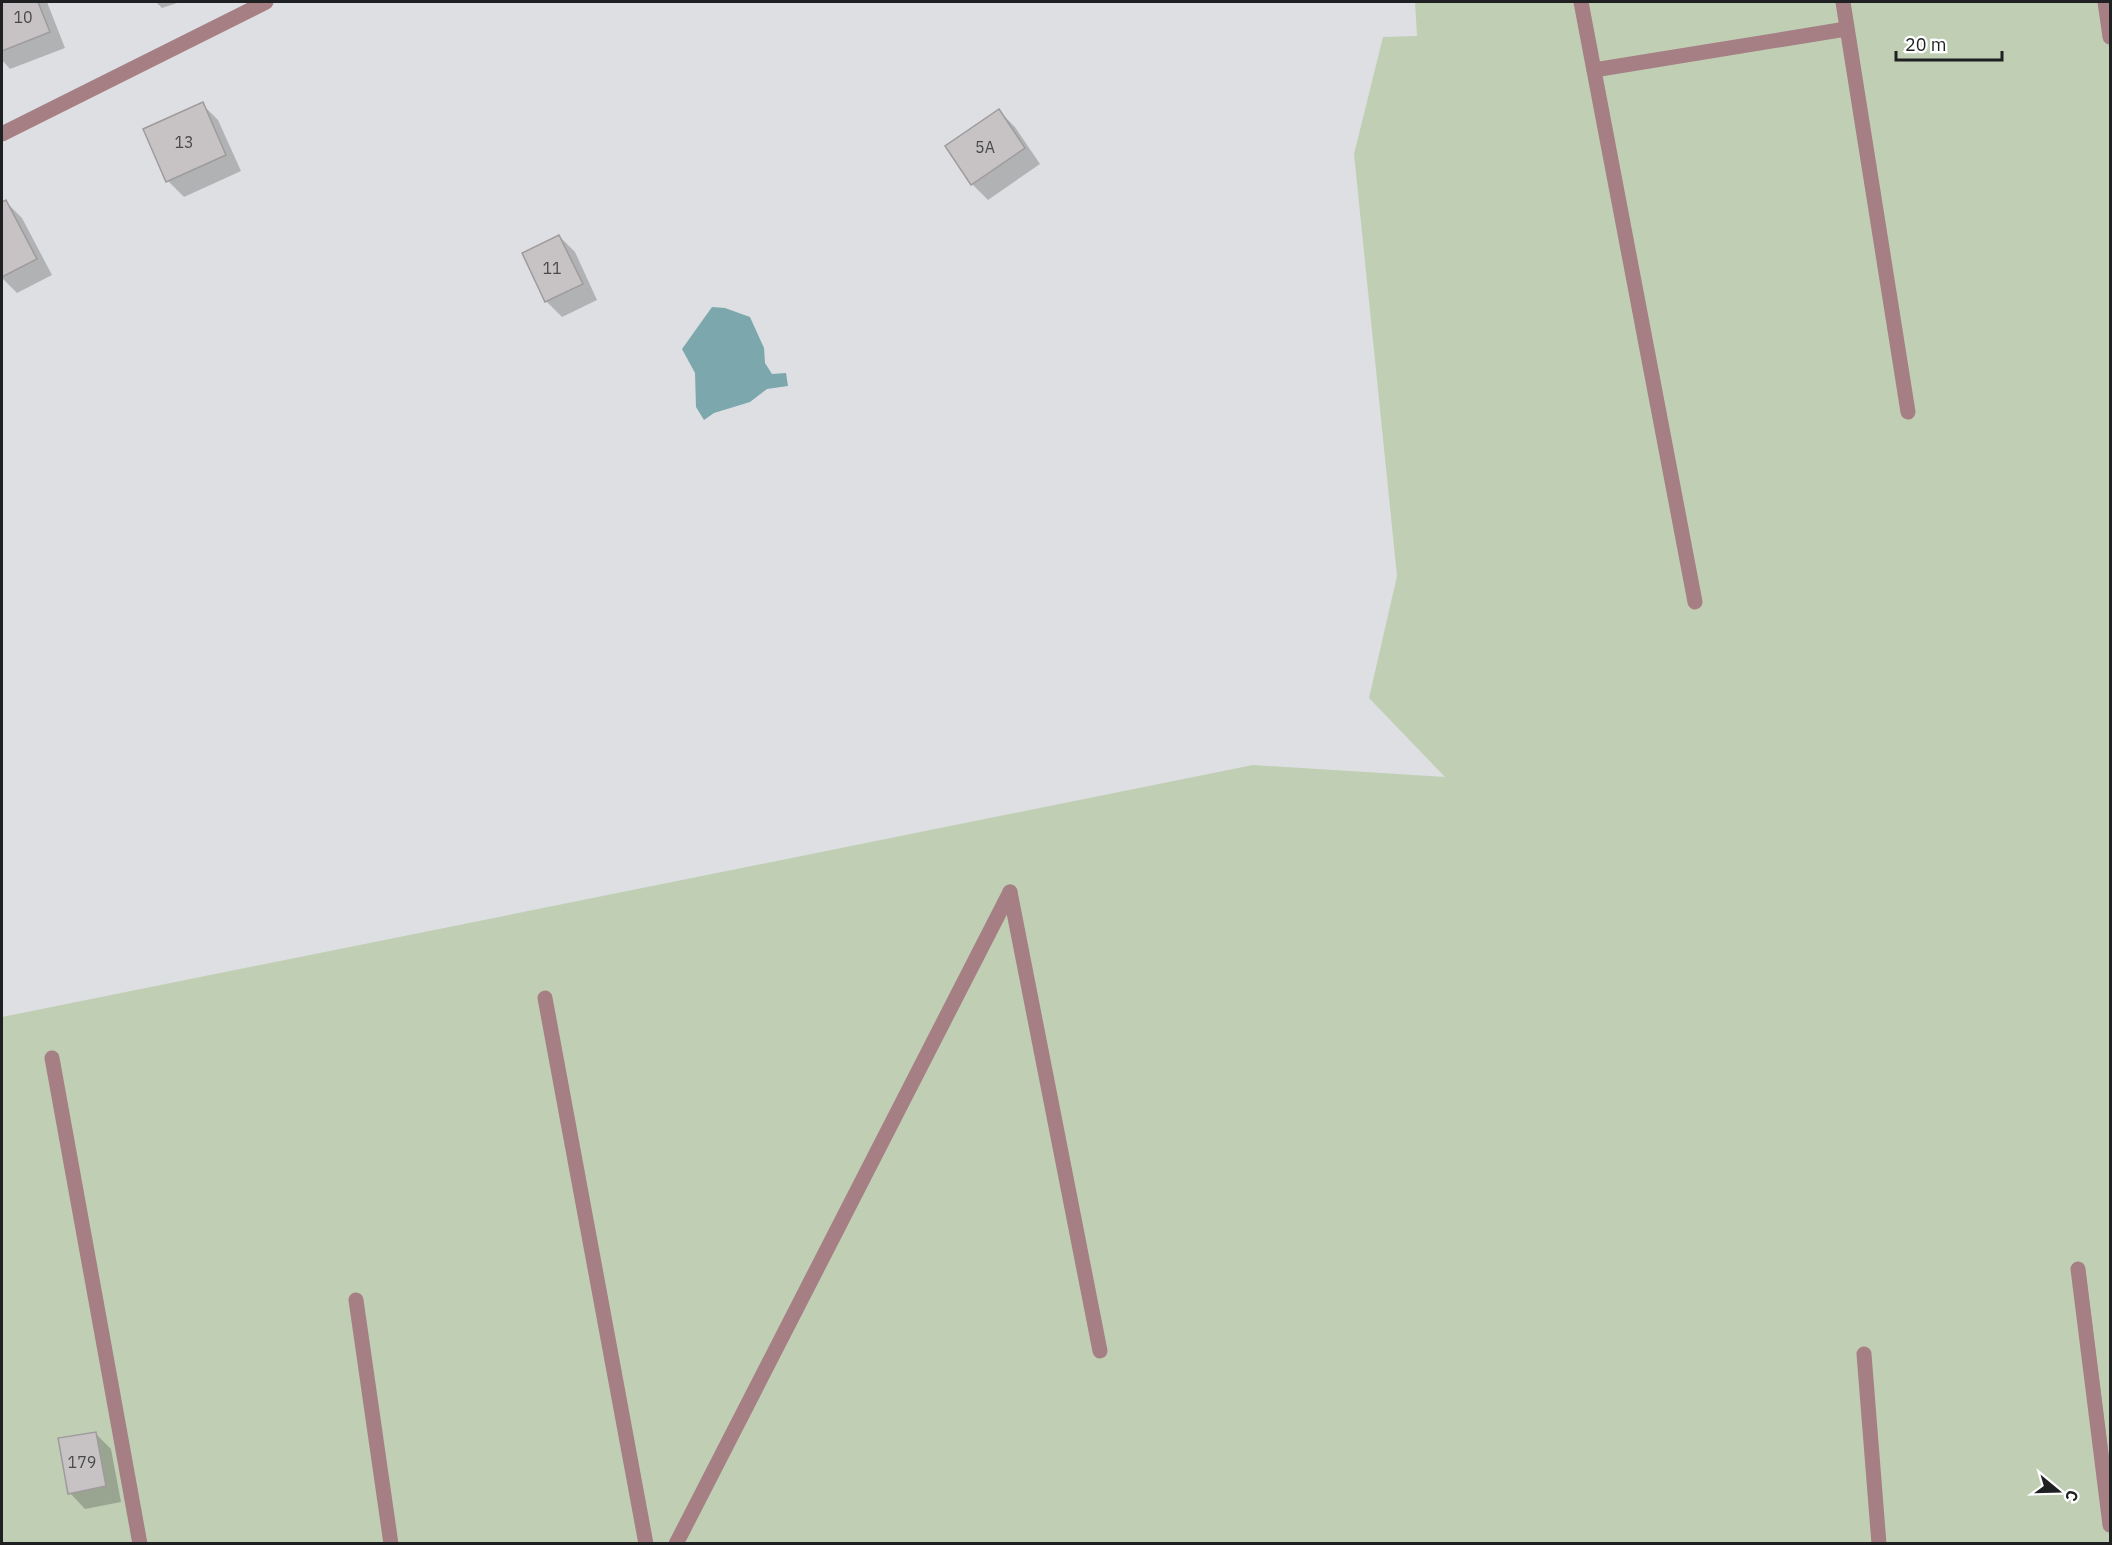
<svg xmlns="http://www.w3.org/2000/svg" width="2112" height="1545" viewBox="0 0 2112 1545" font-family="'IBM Plex Sans',sans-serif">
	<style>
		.green { fill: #c0cfb4 }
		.water { fill: #7ca8ad }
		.shadow { fill: #0003 }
		.building { fill: #c7c3c4; stroke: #9f9b9d; stroke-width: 1.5 }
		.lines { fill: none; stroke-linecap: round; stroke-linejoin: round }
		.lane { stroke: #a57f84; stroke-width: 15 }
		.street { stroke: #a57f84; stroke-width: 15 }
		.labels { text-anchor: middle; stroke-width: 4.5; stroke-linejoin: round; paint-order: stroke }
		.number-label { font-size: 16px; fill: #49494a }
	</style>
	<rect width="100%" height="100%" fill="#dddfe2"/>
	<path class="green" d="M1415,2h695v1541l-2108,1v-527l1251,-252 192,12 -76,-79 28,-122 -43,-422 29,-117 34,-1z"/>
	<path class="water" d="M712,307l13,1 25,9 14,31 1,15 7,11 14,-1 2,13 -21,3 -17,13 -36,11 -10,7 -8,-13 -1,-34 -13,-24z"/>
	<g class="shadow">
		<path d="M2,2h45l18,46 -55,21 -8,-9z"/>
		<path d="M156,2h24l-18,6z"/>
		<path d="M202,104l16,16 23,51 -57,26 -16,-16z"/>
		<path d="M999,111l16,16 25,37 -52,36 -16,-16z"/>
		<path d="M6,202l16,16 30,57 -35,18 -15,-15v-74z"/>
		<path d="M559,236l16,16 22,48 -35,17 -16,-16z"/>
		<path d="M95,1433l16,16 10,53 -36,7 -15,-16z"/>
	</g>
	<g class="building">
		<path d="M2,2h36l12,30 -48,19z"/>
		<path d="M203,102l23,53 -60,27 -23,-53z"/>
		<path d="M999,109l26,39 -54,37 -26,-39z"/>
		<path d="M6,200l31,59 -35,18v-75z"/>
		<path d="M559,235l24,49 -38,18 -23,-49z"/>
		<path d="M96,1432l10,54 -38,8 -10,-56z"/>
	</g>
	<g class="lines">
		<g class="lane">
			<path d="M1581,2l114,600"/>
			<path d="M1843,2l65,410"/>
			<path d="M2105,2l5,35"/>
			<path d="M1594,70l252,-41"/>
			<path d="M1010,892l90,459"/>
			<path d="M545,998l101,546"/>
			<path d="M52,1058l88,486"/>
			<path d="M2078,1269l32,256"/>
			<path d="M356,1300l35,244"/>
			<path d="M1864,1354l15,190"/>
			<path d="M676,1544l334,-652"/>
		</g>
		<path class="street" d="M2,134l264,-132"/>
	</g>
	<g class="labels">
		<g class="number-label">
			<text x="23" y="23">10</text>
			<text x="184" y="148">13</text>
			<text x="985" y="153">5А</text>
			<text x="552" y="274">11</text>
			<text x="82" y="1468">179</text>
		</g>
	</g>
	<rect width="2112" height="1545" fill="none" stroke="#1f2021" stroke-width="6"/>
	<g transform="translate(2058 1491) rotate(109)" stroke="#ffffff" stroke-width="4.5" paint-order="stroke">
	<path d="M0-4.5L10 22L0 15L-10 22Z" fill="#1f2021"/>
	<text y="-9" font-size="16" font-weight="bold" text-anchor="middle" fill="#1f2021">С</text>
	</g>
	<path d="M1896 51v9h106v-9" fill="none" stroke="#1f2021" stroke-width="3"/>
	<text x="1905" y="51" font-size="18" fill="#1f2021" stroke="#ffffff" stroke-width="4.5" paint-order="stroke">20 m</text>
</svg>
